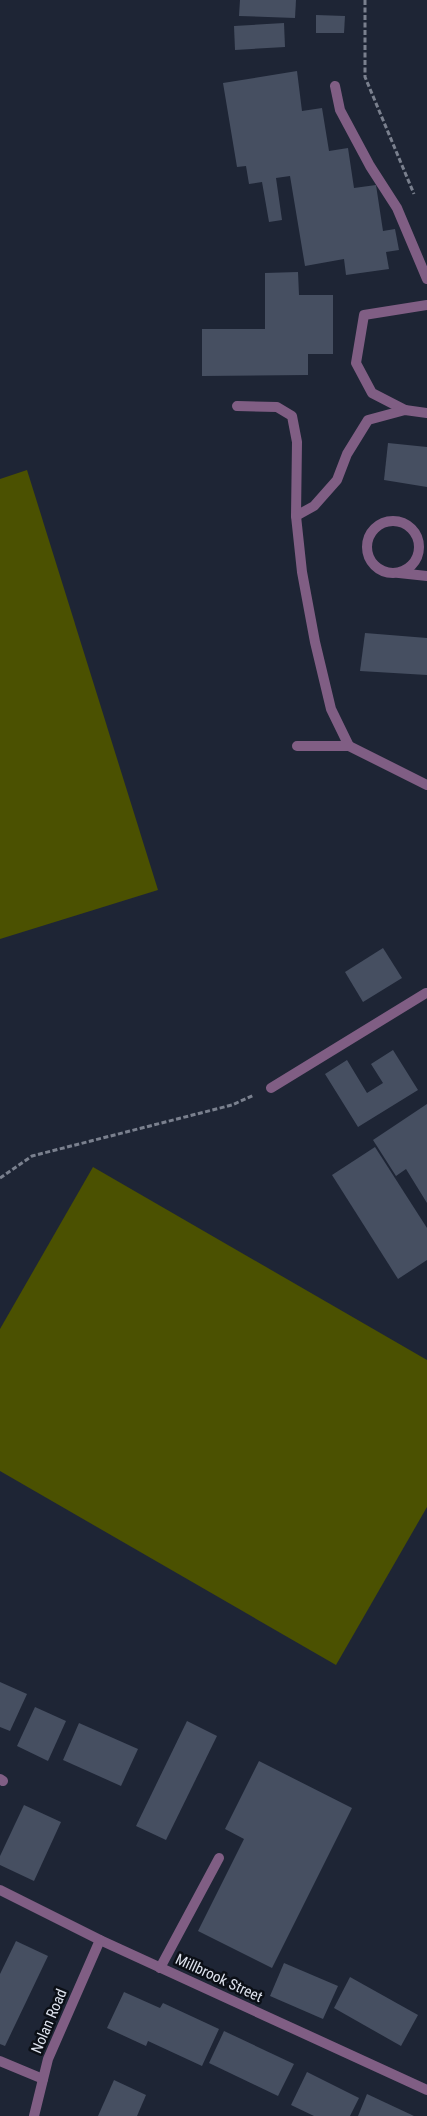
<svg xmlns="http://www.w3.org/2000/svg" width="427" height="2116" viewBox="0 0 427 2116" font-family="'Roboto Condensed',sans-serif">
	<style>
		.green { fill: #4b5101 }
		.building { fill: #464f61 }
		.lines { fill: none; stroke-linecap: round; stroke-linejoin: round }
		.path { stroke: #7a808e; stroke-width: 3; stroke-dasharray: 5 2.5; stroke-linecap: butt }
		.service { stroke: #805e84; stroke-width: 10 }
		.minor { stroke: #805e84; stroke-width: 10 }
		.labels { text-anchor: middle; stroke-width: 5; stroke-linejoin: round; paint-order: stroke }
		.street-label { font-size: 15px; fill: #dee3ee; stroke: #0b0f16 }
	</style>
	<rect width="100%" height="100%" fill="#1e2535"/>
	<g class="green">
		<path d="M27,470l131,420 -158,49v-460z"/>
		<path d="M93,1167l334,193v147l-91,158 -336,-194v-142z"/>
	</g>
	<g class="building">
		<path d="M240,0h56l-1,18 -56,-2z"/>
		<path d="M316,15l29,1 -1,17h-28z"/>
		<path d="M284,23l1,24 -50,3 -1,-24z"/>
		<path d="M297,71l5,40 20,-3 7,43 19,-3 6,40 22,-3 7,46 12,-2 4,21 -13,2 3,17 -43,6 -2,-16 -39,7 -15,-90 -14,2 6,42 -13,2 -7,-40 -13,2 -3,-18 -9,1 -14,-84z"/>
		<path d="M298,272l1,23h34v59h-25v21l-106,1v-47h63v-56z"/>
		<path d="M388,443l39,4v40l-43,-7z"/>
		<path d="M365,633l62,5v37l-67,-4z"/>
		<path d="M383,948l19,30 -39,24 -18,-30z"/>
		<path d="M393,1050l25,40 -60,37 -33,-53 22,-14 20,33 16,-10 -12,-19z"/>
		<path d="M427,1104v99l-21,-34 -10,7 -23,-36z"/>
		<path d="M375,1147l52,81v32l-29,19 -66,-104z"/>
		<path d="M0,1682l27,12 -17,37 -10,-4z"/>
		<path d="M35,1707l31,14 -18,40 -31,-15z"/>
		<path d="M187,1721l30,15 -51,104 -30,-14z"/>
		<path d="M79,1723l59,26 -17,37 -58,-26z"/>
		<path d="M259,1761l93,47 -80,160 -74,-37 46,-92 -19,-10z"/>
		<path d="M24,1805l37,17 -27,59 -34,-16v-9z"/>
		<path d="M16,1941l32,15 -43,90 -5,-2v-70z"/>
		<path d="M284,1963l54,23 -15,33 -53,-23z"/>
		<path d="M350,1977l68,38 -17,31 -67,-38z"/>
		<path d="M124,1992l36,16 3,-5 56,26 -17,37 -54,-25 -2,5 -39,-18z"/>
		<path d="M224,2031l70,33 -16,32 -69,-33z"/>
		<path d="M307,2072l52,26 -9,18h-36l-23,-11z"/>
		<path d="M114,2080l32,15 -9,21h-39z"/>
		<path d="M367,2094l47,22h-56z"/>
	</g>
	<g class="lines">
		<g class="path">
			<path d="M365,0v77l49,117"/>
			<path d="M0,1178l32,-22 200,-51 22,-10"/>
		</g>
		<g class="service">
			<path d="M335,86l5,24 30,56 27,42 30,71"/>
			<path d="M237,406l40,1 15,9 5,26 -1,74 6,56 13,70 16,67 18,37"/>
			<path d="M405,410l-33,-17 -16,-30 8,-48 63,-10"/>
			<path d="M296,516l18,-10 23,-26 10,-26 21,-34 37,-10 22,3"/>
			<circle cx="393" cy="547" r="26"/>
			<path d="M399,573l28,3"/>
			<path d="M297,746h52l78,39"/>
			<path d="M271,1088l155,-95"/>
			<path d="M160,1968l59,-110"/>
			<path d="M0,2061l43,18"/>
		</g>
		<g class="minor">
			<path d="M0,1779l3,2"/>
			<path d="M0,1890l100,50 327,150"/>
			<path d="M34,2116l14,-57 52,-119"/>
		</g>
	</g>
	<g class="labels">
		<g class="street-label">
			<text transform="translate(219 1978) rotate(25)" y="5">Millbrook Street</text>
			<text transform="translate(49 2021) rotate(-67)" y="5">Nolan Road</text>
		</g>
	</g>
</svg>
